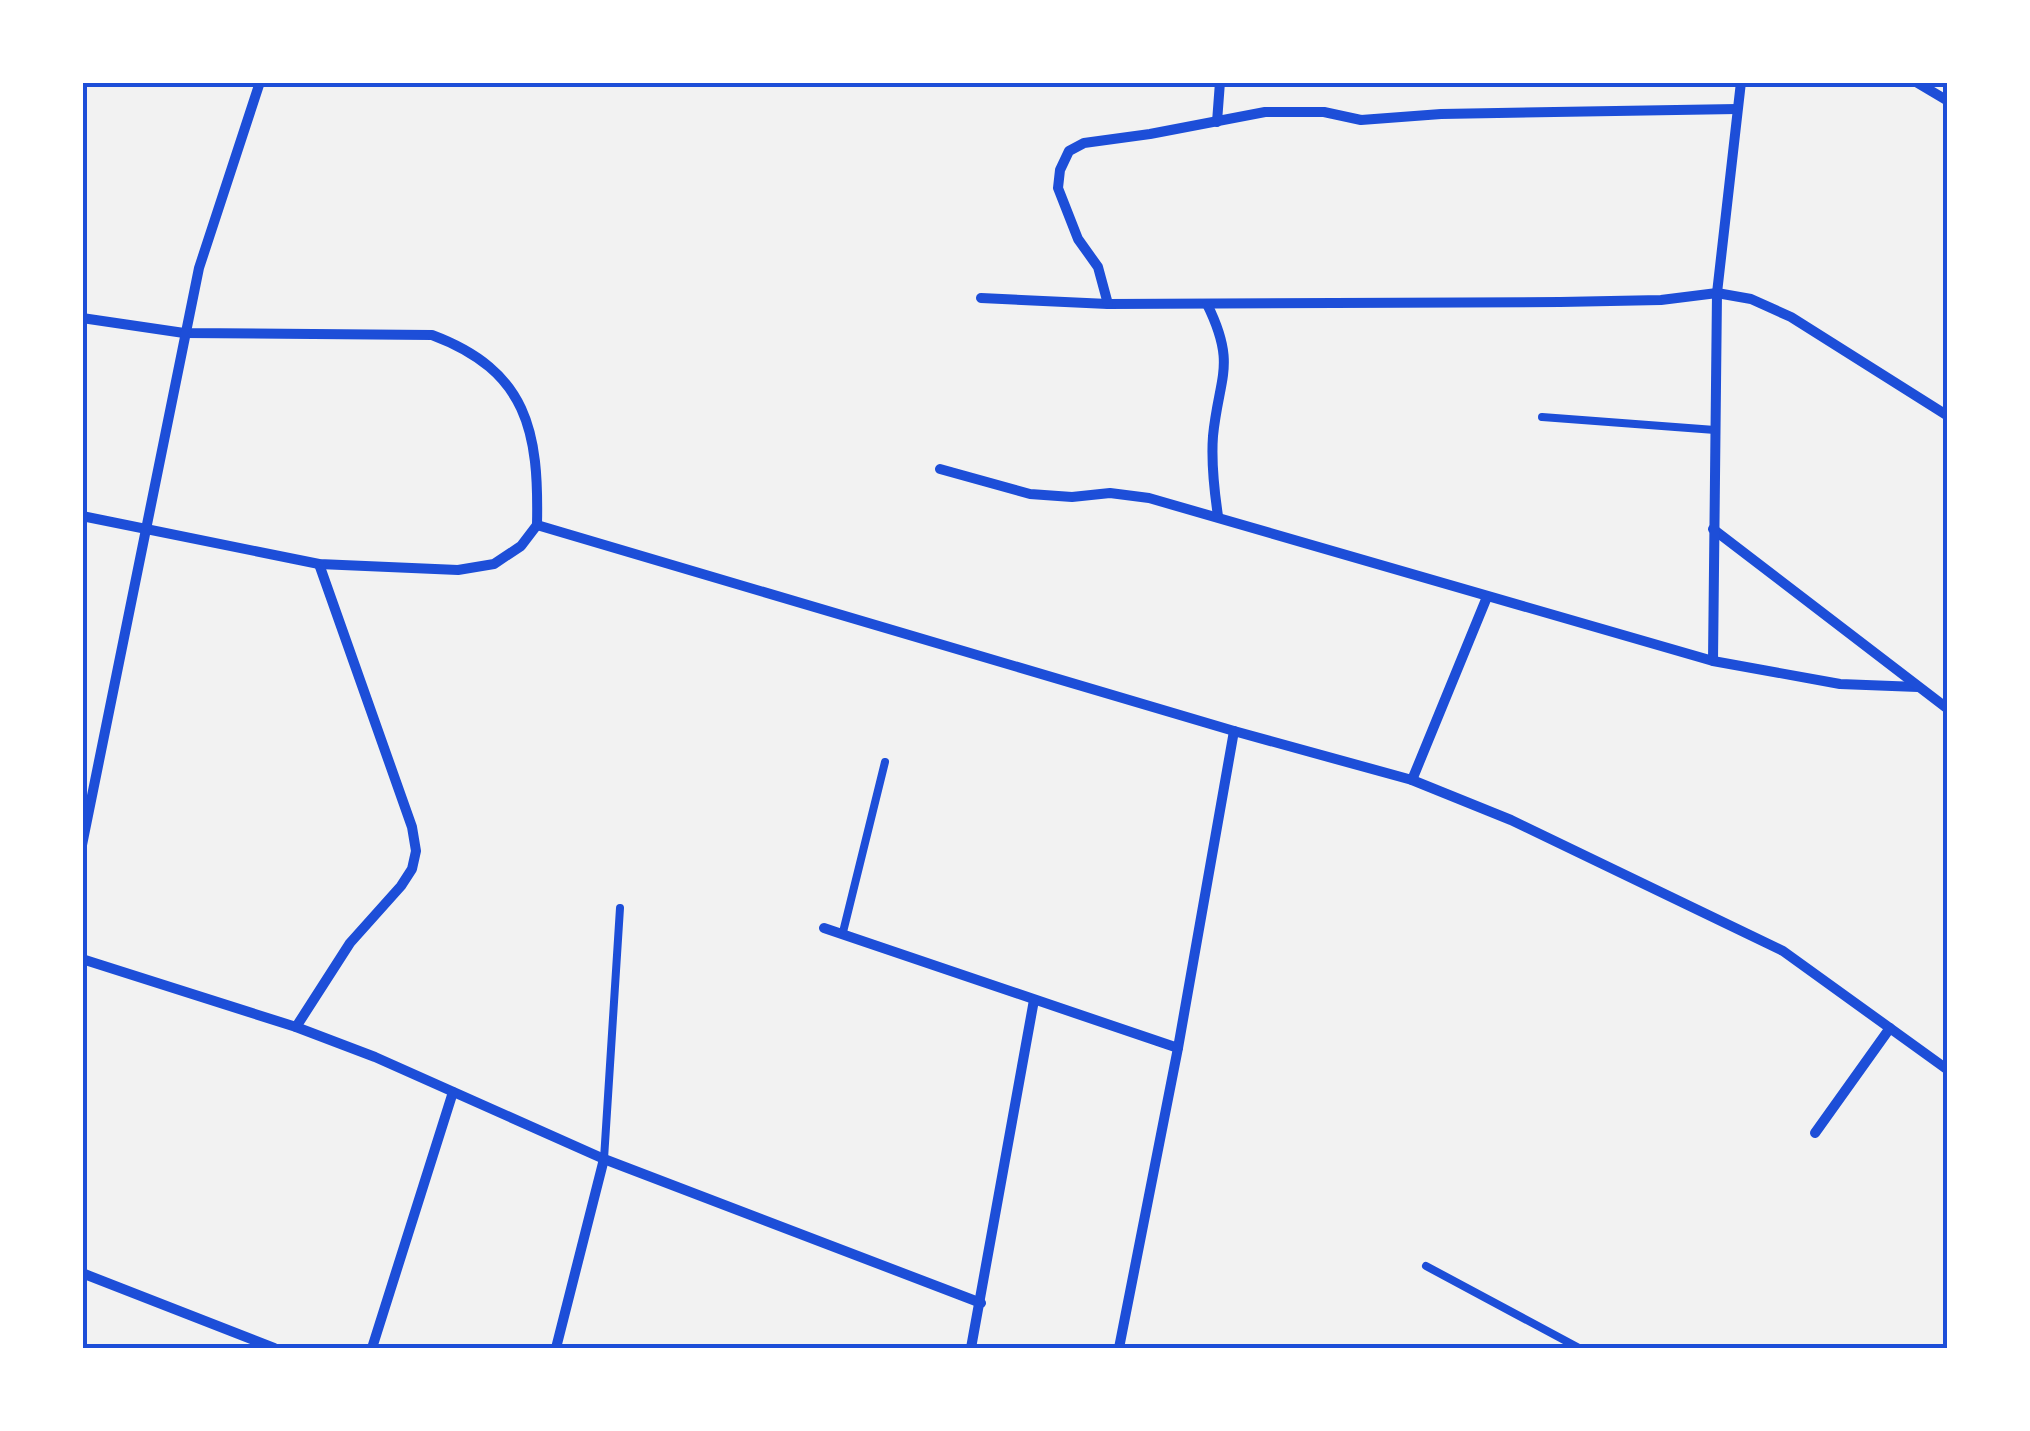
<svg xmlns="http://www.w3.org/2000/svg" width="2030" height="1431" viewBox="0 0 2030 1431" font-family="'Times New Roman',serif">
	<style>
		.lines { fill: none; stroke-linecap: round; stroke-linejoin: round }
		.service { stroke: #1d4ed8; stroke-width: 8 }
		.minor { stroke: #1d4ed8; stroke-width: 10 }
		.neatline { fill: none; stroke: #1d4ed8; stroke-width: 4 }
	</style>
	<rect width="100%" height="100%" fill="#f2f2f2"/>
	<g class="lines">
		<g class="service">
			<path d="M1542,417l173,13"/>
			<path d="M843,932l42,-170"/>
			<path d="M604,1159l16,-251"/>
			<path d="M1426,1266l153,82"/>
		</g>
		<g class="minor">
			<path d="M1916,82l32,19"/>
			<path d="M1217,122l3,-40"/>
			<path d="M981,298l127,6 452,-2 101,-2 56,-7 34,6 40,18 157,99"/>
			<path d="M1108,304l-10,-37 -20,-28 -20,-51 2,-18 9,-19 15,-8 66,-9 115,-22h59l37,8 80,-6 296,-5"/>
			<path d="M1207,304c30,61 12,72 6,132 -2,27 1,53 5,80"/>
			<path d="M82,318l102,15 248,2c96,36 107,97 105,190"/>
			<path d="M940,469l90,25 42,3 38,-4 39,5 564,163 127,23 78,3"/>
			<path d="M82,516l237,48 139,6 36,-6 27,-18 16,-21"/>
			<path d="M537,525l697,206 178,49 99,40 272,131 165,119"/>
			<path d="M1713,529l235,180"/>
			<path d="M1713,661l4,-368 24,-211"/>
			<path d="M1412,780l75,-183"/>
			<path d="M82,845l117,-577 61,-186"/>
			<path d="M824,928l354,120"/>
			<path d="M82,959l214,68 79,30 229,102 377,144"/>
			<path d="M296,1027l54,-84 51,-57 11,-17 4,-18 -4,-24 -93,-263"/>
			<path d="M1815,1133l75,-105"/>
			<path d="M82,1273l192,75"/>
			<path d="M372,1348l81,-256"/>
			<path d="M556,1348l48,-189"/>
			<path d="M971,1348l63,-348"/>
			<path d="M1119,1348l59,-300 56,-317"/>
		</g>
	</g>
	<rect width="2030" height="1431" fill="none" stroke="#ffffff" stroke-width="170"/>
	<rect x="85" y="85" width="1860" height="1261" class="neatline"/>
</svg>
